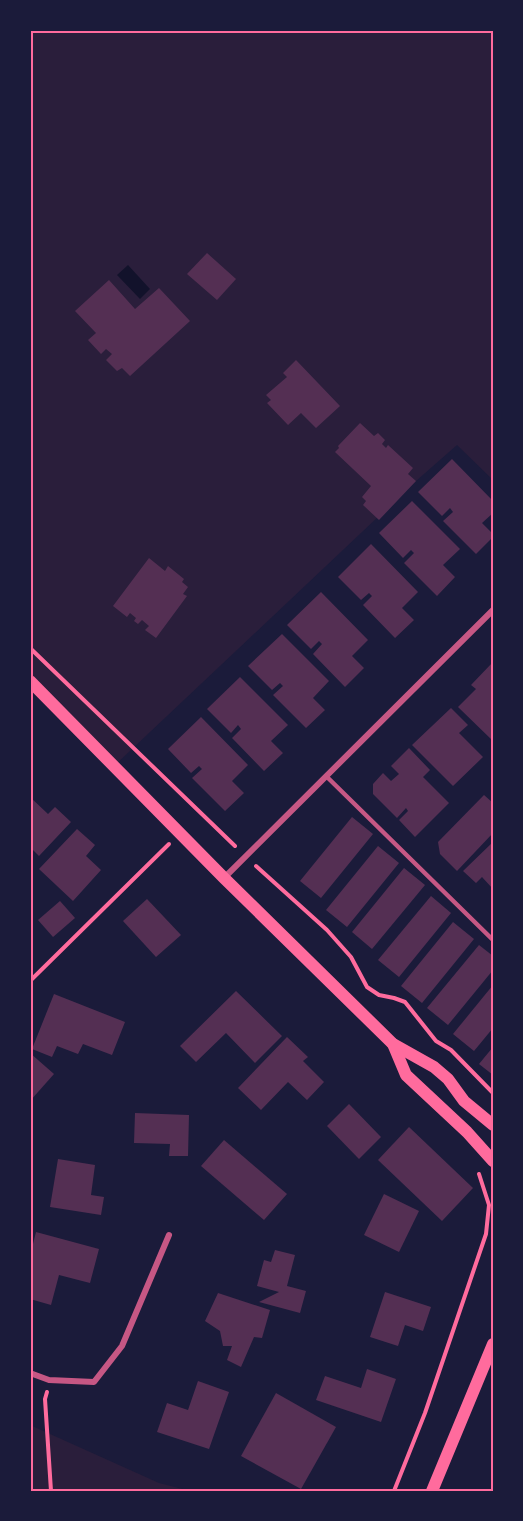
<svg xmlns="http://www.w3.org/2000/svg" width="523" height="1521" viewBox="0 0 523 1521" font-family="'PT Sans',sans-serif">
	<style>
		.green { fill: #2a1e3b }
		.water { fill: #12122b }
		.building { fill: #542f53 }
		.lines { fill: none; stroke-linecap: round; stroke-linejoin: round }
		.path { stroke: #ff6b9d; stroke-width: 4 }
		.service { stroke: #c65784; stroke-width: 4.5 }
		.minor { stroke: #c65784; stroke-width: 6 }
		.secondary { stroke: #ff6b9d; stroke-width: 12 }
		.neatline { fill: none; stroke: #ff6b9d; stroke-width: 2 }
	</style>
	<rect width="100%" height="100%" fill="#1b1b3a"/>
	<g class="green">
		<path d="M30,30h463v450l-36,-35 -41,36 -302,285 -84,-83z"/>
		<path d="M30,1425l129,58 31,8h-160z"/>
	</g>
	<path class="water" d="M128,265l22,24 -10,10 -23,-24z"/>
	<g class="building">
		<path d="M207,253l29,26 -19,21 -30,-26z"/>
		<path d="M109,280l26,29 24,-21 31,33 -60,55 -8,-8 -5,3 -11,-11 6,-6 -6,-5 -5,5 -13,-14 8,-7 -21,-22z"/>
		<path d="M296,360l44,46 -24,22 -15,-15 -13,12 -21,-22 4,-3 -5,-5 21,-18 -4,-4z"/>
		<path d="M360,423l14,13 4,-3 7,7 -3,4 4,4 2,-3 25,23 -5,6 8,7 -37,39 -16,-15 3,-4 -4,-4 9,-11 -36,-34 4,-4 -1,-2z"/>
		<path d="M452,459l41,42v12l-11,10 11,11v3l-17,17 -33,-33 10,-9 -3,-4 -8,8 -24,-24z"/>
		<path d="M412,501l48,48 -17,16 12,12 -18,19 -33,-33 10,-10 -3,-3 -8,8 -24,-25z"/>
		<path d="M371,544l47,48 -16,16 12,12 -19,18 -32,-33 9,-9 -3,-3 -8,7 -23,-23z"/>
		<path d="M149,558l16,13 3,-5 16,13 -2,3 6,5 -5,7 4,2 -31,42 -11,-8 4,-4 -7,-6 -4,4 -4,-3 2,-3 -6,-5 -3,4 -14,-11z"/>
		<path d="M321,592l47,48 -16,16 12,12 -19,19 -32,-33 9,-10 -3,-3 -8,8 -24,-24z"/>
		<path d="M282,634l47,47 -16,17 12,12 -19,18 -33,-33 10,-9 -3,-3 -8,7 -24,-24z"/>
		<path d="M493,662v79l-35,-34 18,-18 -5,-4z"/>
		<path d="M240,677l48,48 -17,16 12,12 -19,18 -32,-33 9,-9 -3,-4 -7,8 -24,-24z"/>
		<path d="M451,708l17,17 -9,8 24,24 -30,29 -41,-41z"/>
		<path d="M201,717l47,48 -16,16 12,12 -19,18 -33,-33 10,-9 -3,-3 -8,7 -23,-24z"/>
		<path d="M409,748l21,22 -7,7 26,26 -34,34 -16,-17 9,-9 -2,-3 -9,10 -24,-24v-10l10,-11 8,8 8,-7 -8,-8z"/>
		<path d="M484,795l9,8v30l-36,38 -17,-17 -2,-12z"/>
		<path d="M30,797l18,17 7,-7 16,15 -32,34 -9,-9z"/>
		<path d="M352,817l21,17 -52,64 -21,-17z"/>
		<path d="M77,829l18,16 -9,11 15,14 -28,31 -34,-32z"/>
		<path d="M493,842v47l-11,-12 -6,6 -13,-12z"/>
		<path d="M378,846l21,17 -52,64 -21,-17z"/>
		<path d="M404,868l21,17 -53,64 -20,-17z"/>
		<path d="M431,896l20,17 -52,64 -21,-17z"/>
		<path d="M147,899l34,36 -25,22 -33,-36z"/>
		<path d="M60,901l15,17 -22,19 -15,-17z"/>
		<path d="M453,922l21,17 -52,64 -21,-17z"/>
		<path d="M479,945l14,11v14l-45,55 -21,-17z"/>
		<path d="M493,985v43l-19,23 -21,-17z"/>
		<path d="M236,991l46,45 -27,27 -29,-30 -30,29 -16,-16z"/>
		<path d="M54,994l71,28 -13,33 -29,-11 -5,10 -21,-8 -5,11 -20,-8z"/>
		<path d="M287,1037l21,20 -5,4 21,21 -17,18 -19,-18 -27,28 -23,-22z"/>
		<path d="M493,1047v28l-14,-11z"/>
		<path d="M30,1053l24,21 -24,27z"/>
		<path d="M349,1104l32,33 -22,22 -32,-33z"/>
		<path d="M135,1113l54,2 -1,41h-19l1,-12 -36,-1z"/>
		<path d="M409,1127l64,61 -31,33 -64,-61z"/>
		<path d="M224,1140l63,54 -23,26 -63,-54z"/>
		<path d="M58,1159l37,6 -4,30 13,2 -3,18 -51,-8z"/>
		<path d="M384,1194l35,17 -20,41 -35,-17z"/>
		<path d="M36,1232l63,17 -9,34 -31,-8 -8,30 -21,-6v-43z"/>
		<path d="M275,1250l20,5 -8,31 19,5 -6,22 -41,-11 20,-10 -22,-6 7,-26 7,2z"/>
		<path d="M385,1292l46,15 -8,24 -18,-6 -7,21 -28,-9z"/>
		<path d="M218,1293l52,17 -8,28 -8,-1 -13,30 -14,-7 5,-14h-9l-3,-15 -15,-10z"/>
		<path d="M367,1369l29,10 -15,43 -65,-22 9,-24 36,12z"/>
		<path d="M198,1381l31,11 -20,57 -52,-17 10,-29 21,7z"/>
		<path d="M276,1393l60,34 -35,62 -60,-33z"/>
	</g>
	<g class="lines">
		<g class="path">
			<path d="M30,648l205,198"/>
			<path d="M256,866l71,64 24,27 16,30 12,8 15,3 11,4 31,39 15,9 42,43"/>
			<path d="M30,981l139,-137"/>
			<path d="M47,1392l-2,7 6,92"/>
			<path d="M394,1491l31,-78 61,-179 3,-29 -10,-31"/>
		</g>
		<path class="service" d="M326,776l167,164"/>
		<g class="minor">
			<path d="M224,878l269,-268"/>
			<path d="M30,1373l19,7 45,2 28,-36 47,-111"/>
		</g>
		<g class="secondary">
			<path d="M30,681l194,197 169,166 41,23 14,12 16,22 29,24"/>
			<path d="M393,1044l13,31 61,57 26,29"/>
			<path d="M432,1491l61,-147"/>
		</g>
	</g>
	<rect width="523" height="1521" fill="none" stroke="#1b1b3a" stroke-width="63"/>
	<rect x="32" y="32" width="460" height="1458" class="neatline"/>
</svg>
